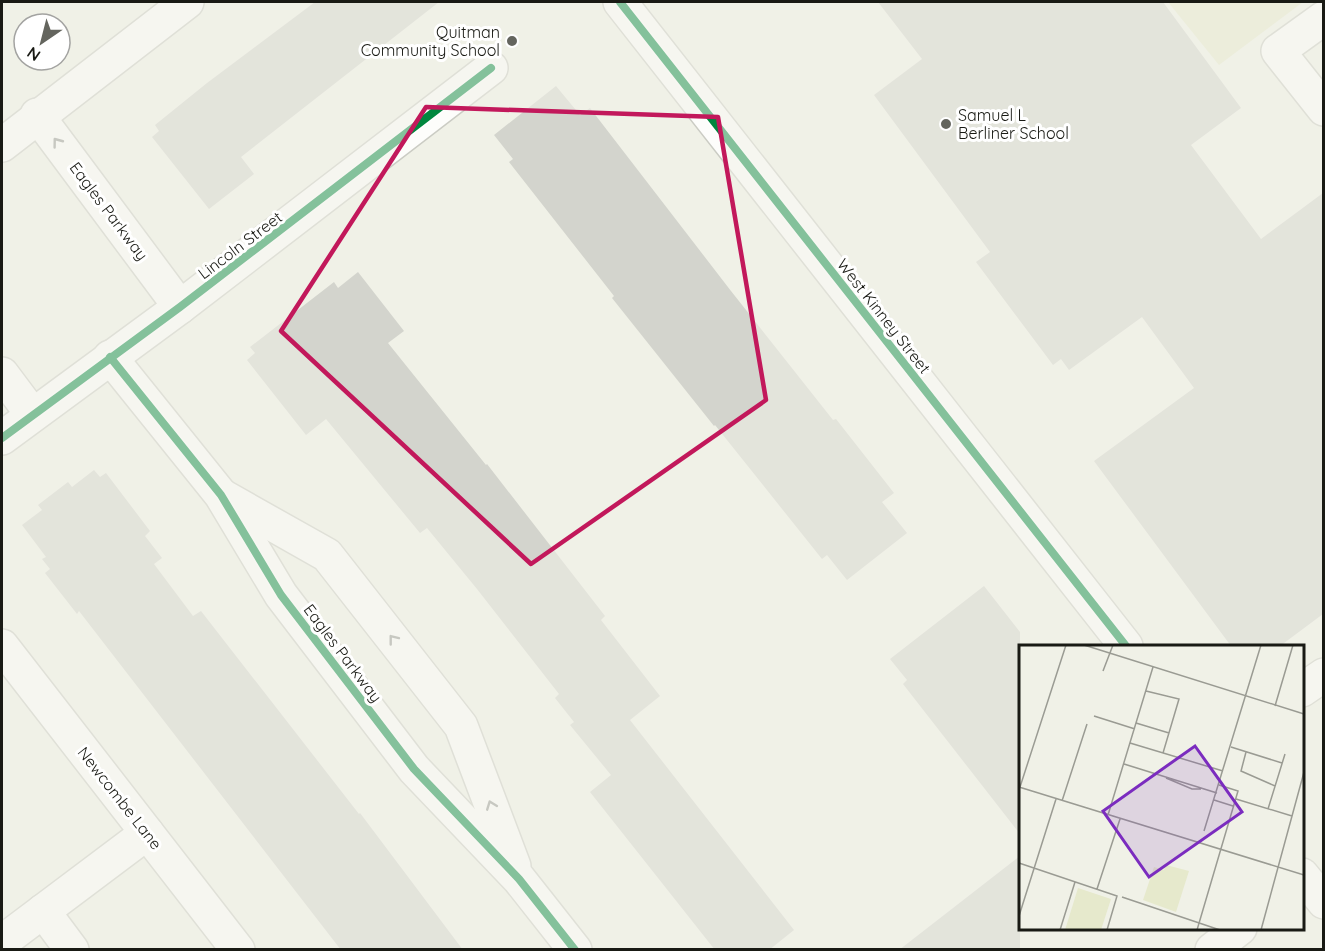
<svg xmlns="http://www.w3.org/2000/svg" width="1325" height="951" viewBox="0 0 1325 951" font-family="Quicksand,sans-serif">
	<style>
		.green { fill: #e6e9cc }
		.building { fill: #d3d4cd }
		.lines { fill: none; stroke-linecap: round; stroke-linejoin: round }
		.minor-casing { stroke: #cbccc4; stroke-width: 36 }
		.minor { stroke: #fdfdfb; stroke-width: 33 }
		.cycleway-casing { stroke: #fff; stroke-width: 11 }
		.cycleway { stroke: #00873e; stroke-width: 8 }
		.oneway { stroke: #969793 }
		.marked { fill: none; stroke: #c2185b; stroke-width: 4.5; stroke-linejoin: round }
		.poi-dot { fill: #64655e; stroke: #fff; stroke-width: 2 }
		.labels { text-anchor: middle; stroke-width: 6; stroke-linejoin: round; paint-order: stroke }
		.poi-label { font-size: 16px; fill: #191a14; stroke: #fff; text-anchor: end }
		.street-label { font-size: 16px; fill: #191a14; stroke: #fff }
		.inset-road { fill: none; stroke: #9a9b93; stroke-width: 1.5 }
		.view { fill: #7b2cbf; fill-opacity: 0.15; stroke: #7b2cbf; stroke-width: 3 }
		.inset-edge { fill: none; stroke: #191a14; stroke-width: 3 }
	</style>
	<rect width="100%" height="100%" fill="#f0f1e7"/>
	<path class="green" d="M1168,2h135l-84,63z"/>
	<g class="building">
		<path d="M315,2h124l-198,155 13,17 -45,35 -57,-72 7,-6 -4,-6 52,-42z"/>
		<path d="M878,2h285l78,106 -50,37 70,94 62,-46v421l-43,32h-49l-137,-185 100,-73 -52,-71 -73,53 -8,-11 -8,6 -77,-103 14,-10 -116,-157 48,-36z"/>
		<path d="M556,86l24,29 10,-7 141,183 102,129 3,-1 58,74 -12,9 25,31 -60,47 -20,-25 -5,4 -107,-134 -1,1 -102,-128 2,-2 -105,-134 4,-3 -19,-24z"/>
		<path d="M358,272l46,59 -16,12 98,122 1,-1 118,152 -4,4 59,76 -30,24 164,210 -25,20h-54l-125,-158 21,-17 -41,-50 4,-3 -19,-24 4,-4 -82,-105 -50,-61 -7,5 -94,-114 -20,16 -59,-75 8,-7 -5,-6 84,-65 4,6z"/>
		<path d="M94,470l6,7 6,-4 44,58 -5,5 17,22 -8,6 39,52 8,-5 158,203 1,-1 103,137h-122l-262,-339 -2,3 -32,-41 5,-4 -8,-10 4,-2 -24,-32 20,-15 -4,-5 30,-23 4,5z"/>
		<path d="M984,586l36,46v202l-117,-150 4,-4 -17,-21z"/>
		<path d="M1020,856v94h-121z"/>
	</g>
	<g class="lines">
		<g class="minor-casing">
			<g id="minor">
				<path d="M620,2l506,644"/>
				<path d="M1324,18l-46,33 46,58"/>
				<path d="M37,115l143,192"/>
				<path d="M2,145l185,-143"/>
				<path d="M110,357l111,138 60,100 133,174 105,110 56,71"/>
				<path d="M2,374l30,40"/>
				<path d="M2,438l178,-131 311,-239"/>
				<path d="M224,497l103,58 134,171 53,140"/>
				<path d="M2,646l236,304"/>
				<path d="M1302,690l22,-15"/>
				<path d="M1302,875l22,27"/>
				<path d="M43,911l29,39"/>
				<path d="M2,942l145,-109"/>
				<path d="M1212,950l28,-22"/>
			</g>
		</g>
		<use href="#minor" class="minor"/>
		<g class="cycleway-casing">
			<g id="cycleway">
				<path d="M620,2l506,644"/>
				<path d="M110,357l111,138 60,100 133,174 105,110 56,71"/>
				<path d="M2,438l178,-131 311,-239"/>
			</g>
		</g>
		<use href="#cycleway" class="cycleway"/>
	</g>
	<defs><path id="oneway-chevron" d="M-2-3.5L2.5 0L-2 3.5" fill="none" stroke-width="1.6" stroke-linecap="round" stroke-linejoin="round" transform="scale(1.5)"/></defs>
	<g class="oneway">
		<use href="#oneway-chevron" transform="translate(57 142) rotate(-127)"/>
		<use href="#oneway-chevron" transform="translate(393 639) rotate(-128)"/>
		<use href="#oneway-chevron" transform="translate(491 805) rotate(-111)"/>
	</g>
	<path d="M0 0H1325V951H0ZM426,107l292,10 48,283 -235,164 -250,-233z" fill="#f0f1e7" fill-opacity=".55" fill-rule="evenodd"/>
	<path class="marked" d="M426,107l292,10 48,283 -235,164 -250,-233z"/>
	<g class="poi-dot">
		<circle cx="512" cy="41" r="6"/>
		<circle cx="946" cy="124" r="6"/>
	</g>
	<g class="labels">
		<g class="poi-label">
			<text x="500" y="38">Quitman<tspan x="500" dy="18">Community School</tspan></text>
			<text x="958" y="121" text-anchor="start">Samuel L<tspan x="958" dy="18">Berliner School</tspan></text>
		</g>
		<g class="street-label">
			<text transform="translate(109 211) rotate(53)" y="6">Eagles Parkway</text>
			<text transform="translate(240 245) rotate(-37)" y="6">Lincoln Street</text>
			<text transform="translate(884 316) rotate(52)" y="6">West Kinney Street</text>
			<text transform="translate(343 653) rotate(53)" y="6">Eagles Parkway</text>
			<text transform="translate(120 798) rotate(52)" y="6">Newcombe Lane</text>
		</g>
	</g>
	<g transform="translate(1019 645)">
		<rect width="285" height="285" fill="#f0f1e7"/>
		<path d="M147,220l23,6 -13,41 -33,-12 11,-33 10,3zM59,243l33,11 -10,31h-36z" fill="#e6e9cc"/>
		<path class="inset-road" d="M65,0l220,69M84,26l10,-26M127,46l33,8 -16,54M256,61l18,-61M75,71l41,13M117,78l33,10M111,98l93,28M212,102l51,16M227,107l-5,19 34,15M105,119l93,29M147,133l26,11h9M0,142l285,88M1,142l46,-142M217,154l56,17M195,155l19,6M43,156l25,-77M249,164l17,-55M89,170l45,-148M185,186l57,-186M0,218l98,33 -10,34M78,244l23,-70M103,252l98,33M0,271l37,-117M41,285l15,-48M178,285l41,-139 -19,-6M242,285l43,-158"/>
		<path class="view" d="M176,101l47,66 -93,65 -46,-66z"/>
		<rect width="285" height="285" class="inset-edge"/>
	</g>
	<rect width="1325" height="951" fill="none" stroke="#191a14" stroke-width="6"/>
	<g transform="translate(42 42) rotate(215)"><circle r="28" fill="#ffffff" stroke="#a3a3a1" stroke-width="1.5"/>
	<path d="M0-4.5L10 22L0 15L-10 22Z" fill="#64655e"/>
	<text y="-9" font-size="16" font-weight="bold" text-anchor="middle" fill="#191a14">N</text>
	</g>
</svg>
